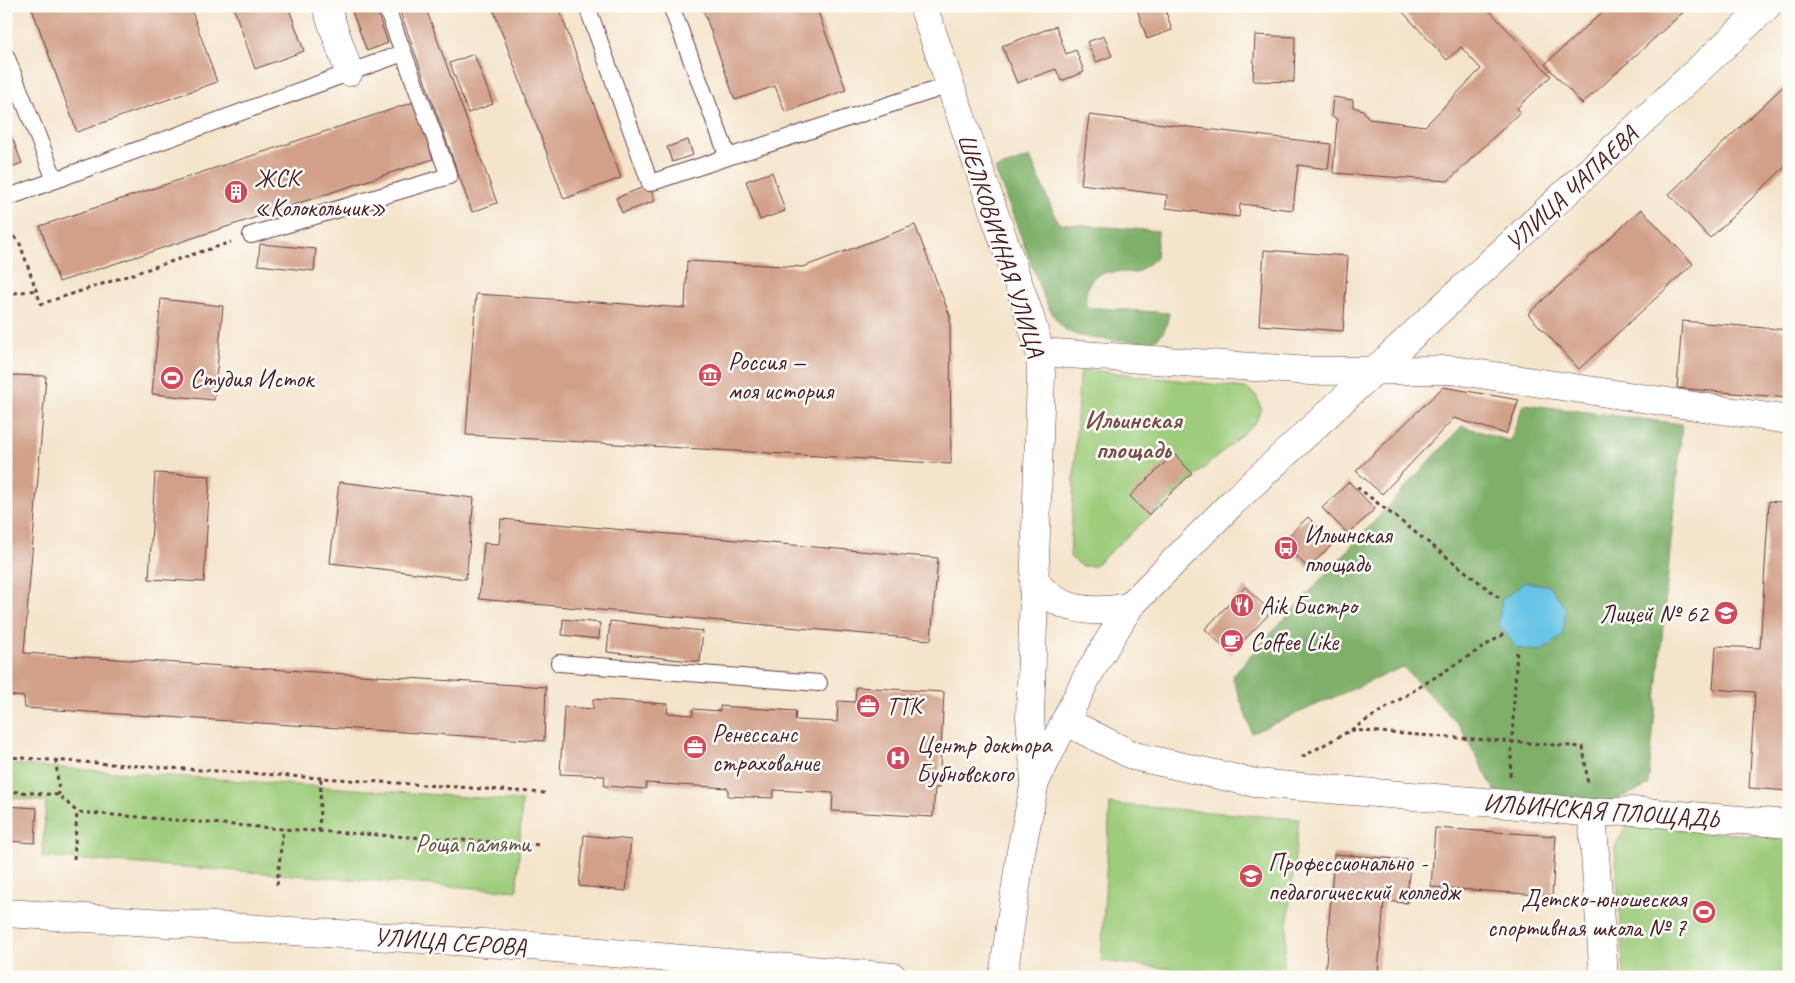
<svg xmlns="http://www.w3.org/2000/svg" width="1795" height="983" viewBox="0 0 1795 983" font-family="Caveat,sans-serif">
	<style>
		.green { fill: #9dcc7a; stroke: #747652 }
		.forest { fill: #7eb06a; stroke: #64684a }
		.water { fill: #68c4e6; stroke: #597288 }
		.building { fill: #d2a089 }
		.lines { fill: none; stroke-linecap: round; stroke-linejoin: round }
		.service-casing { stroke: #643d43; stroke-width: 18 }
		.minor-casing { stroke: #643d43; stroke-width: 29 }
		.tertiary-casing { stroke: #643d43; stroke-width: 29 }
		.path { stroke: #643d43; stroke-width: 3; stroke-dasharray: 4 4; stroke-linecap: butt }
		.service { stroke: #fff; stroke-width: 16 }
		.minor { stroke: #fff; stroke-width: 28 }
		.tertiary { stroke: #fff; stroke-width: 28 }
		.labels { text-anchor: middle; stroke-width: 5; stroke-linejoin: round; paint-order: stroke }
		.poi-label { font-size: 25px; fill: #4a1f2b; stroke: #fdfcf7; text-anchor: start }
		.street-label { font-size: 25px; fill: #4a1f2b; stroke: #fdfcf7 }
		.park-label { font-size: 25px; fill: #635343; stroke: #fdfcf7 }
		.neighbourhood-label { font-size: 26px; font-weight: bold; fill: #7a4c4c; stroke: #fdfcf7 }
	</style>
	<rect width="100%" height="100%" fill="#fdfcf7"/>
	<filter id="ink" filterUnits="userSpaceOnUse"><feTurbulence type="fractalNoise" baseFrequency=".02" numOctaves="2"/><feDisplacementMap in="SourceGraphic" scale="10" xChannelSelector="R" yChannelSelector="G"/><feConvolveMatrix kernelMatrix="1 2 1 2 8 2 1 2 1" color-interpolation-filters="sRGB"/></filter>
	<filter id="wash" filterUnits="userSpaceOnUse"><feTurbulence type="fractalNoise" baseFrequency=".0096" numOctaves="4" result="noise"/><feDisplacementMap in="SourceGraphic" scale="20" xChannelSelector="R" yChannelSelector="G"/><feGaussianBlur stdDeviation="1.12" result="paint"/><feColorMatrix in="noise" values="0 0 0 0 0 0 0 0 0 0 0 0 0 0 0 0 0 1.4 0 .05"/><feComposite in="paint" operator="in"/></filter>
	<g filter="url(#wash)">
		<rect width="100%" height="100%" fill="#f4e4cb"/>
		<g class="green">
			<path d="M1091,370l154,18 11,7 5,13 -5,14 -162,144h-12l-12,-9 9,-178 3,-8z"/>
			<path d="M6,764l516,37 -5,90 -475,-34 4,-55 -40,-5z"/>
			<path d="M1110,804l189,15 -17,158h-38l-143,-16z"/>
			<path d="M1627,825l162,13v139h-165l-9,-130z"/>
		</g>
		<g class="forest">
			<path d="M1030,157l28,66 100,8 -2,27 -20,15c-29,-2 -53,-5 -50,34l83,6c-4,23 -10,31 -35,28 -18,-1 -54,-1 -68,-11 -20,-16 -30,-55 -39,-78 -11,-28 -21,-55 -32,-83z"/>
			<path d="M1524,404l158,20 -34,362 -39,16 -114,-11 -35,-65 -57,-59 -151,66 -20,-57 230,-250 48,15z"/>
		</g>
		<path class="water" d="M1525,582l25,4 16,23 -4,27 -21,15 -24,-3 -19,-24 4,-24z"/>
		<g id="blocks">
			<g class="building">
				<path d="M31,6h159l27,76 -140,50z"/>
				<path d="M233,6h55l16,45 -49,18z"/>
				<path d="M350,6h25l13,37 -21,8z"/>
				<path d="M398,6h27l72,197 -25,9z"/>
				<path d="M492,6h66l63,172 -57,21z"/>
				<path d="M702,6h114l30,84 -61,22 -10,-26 -40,14z"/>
				<path d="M1136,6h28l8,24 -25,9z"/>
				<path d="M1405,6h80l66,70 -34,32 3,4 -72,69 -115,-8 4,-54 -6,-3 2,-19 20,3v7l10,3 6,9 56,7 56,-57 -20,-22 -14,13 -46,-50z"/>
				<path d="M1609,6h81l-108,98 -37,-40z"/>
				<path d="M1056,26l10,28 10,-4 8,22 -23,9 -5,-12 -39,14 -15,-37z"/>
				<path d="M1255,35l40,2 -1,45 -41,-1z"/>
				<path d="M1104,36l8,20 -16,6 -9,-20z"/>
				<path d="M474,54l19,50 -25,9 -18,-50z"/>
				<path d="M1789,81v82l-79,75 -41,-44z"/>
				<path d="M414,102l19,57 -374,123 -19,-56z"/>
				<path d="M1089,115l242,29 -3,25 -30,-4 -5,45 -53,-6 -1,13 -73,-9 1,-13 -86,-11z"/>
				<path d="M6,122l16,41 -16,6z"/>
				<path d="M688,140l5,15 -21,7 -5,-15z"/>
				<path d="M772,172l13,39 -25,9 -14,-39z"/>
				<path d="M649,185l6,16 -33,12 -6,-15z"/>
				<path d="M1641,209l52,55 -114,105 -51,-55z"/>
				<path d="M915,225l35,91 1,148 -485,-29 10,-141 209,14 2,-47 116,6z"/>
				<path d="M260,244l56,5 -2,22 -56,-6z"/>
				<path d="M1264,250l84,6 -5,75 -84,-6z"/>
				<path d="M161,299l62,7 -9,94 -62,-6z"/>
				<path d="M1682,321l107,9v68l-112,-10z"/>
				<path d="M6,375l40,1 -22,277 522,34 -2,54 -519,-33 -1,-11 -18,-2z"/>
				<path d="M1443,387l76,13 -13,34 -52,-16 -72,76 -26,-23z"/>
				<path d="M1174,454l18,19 -44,42 -18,-19z"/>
				<path d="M155,473l55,3 -6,106 -55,-3z"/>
				<path d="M339,482l135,16 -8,81 -136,-16z"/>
				<path d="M1349,482l26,27 -27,25 -26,-26z"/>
				<path d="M1769,501l20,2v288l-40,-3 6,-96 -42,-3 3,-43 44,2z"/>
				<path d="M1308,517l26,26 -26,25 -26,-26z"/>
				<path d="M501,519l437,39 -7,82 -452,-41 5,-56 15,1z"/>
				<path d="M1245,587l26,25 -40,42 -26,-25z"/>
				<path d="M563,619l37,4 -1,16 -37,-4z"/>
				<path d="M610,621l93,10 -3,31 -93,-10z"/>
				<path d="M856,687l88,5 -5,96h-4l-2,29 -101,-6 1,-18 -59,-3 -1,8 -45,-2v-8l-82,-5v6l-42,-3 1,-10 -45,-2 4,-67 29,2v-10l75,5 -1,9 26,2v-6l27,2v-5l76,5 -1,9 42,2 1,-21 17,1z"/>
				<path d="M6,806l31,2 -2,35 -29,-2z"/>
				<path d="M1435,828l121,8 -4,60 -121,-9z"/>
				<path d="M584,835l47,5 -5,51 -47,-5z"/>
				<path d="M1334,854l76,6 -3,43 -23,-2 -6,71 43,3v2h-96z"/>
				<path d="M6,972l42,3v2h-42z"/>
			</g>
		</g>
	</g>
	<g filter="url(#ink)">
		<use href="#blocks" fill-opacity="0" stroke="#643d43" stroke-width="1"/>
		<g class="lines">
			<g class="service-casing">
				<g id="service">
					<path d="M587,6l63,177 78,-26"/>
					<path d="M671,6l57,151 222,-72"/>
					<path d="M6,56l49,124 348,-127"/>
					<path d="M6,198l58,-21"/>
					<path d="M251,235l198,-59 -63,-170"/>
					<path d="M559,663l260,20"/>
				</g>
			</g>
			<g class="minor-casing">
				<g id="minor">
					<path d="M326,6l23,66"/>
					<path d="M923,6l106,308 11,38 1,23 -11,342 5,65"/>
					<path d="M1040,352l270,19 143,-1 336,50"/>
					<path d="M1034,580c23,32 59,34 95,27"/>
					<path d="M1065,721l69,35 121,27 253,21 84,9 40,-2 157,13"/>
					<path d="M1592,813l12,164"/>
					<path d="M6,913l525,33 362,31"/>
				</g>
			</g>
			<g class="tertiary-casing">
				<path id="tertiary" d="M1003,977l18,-126 14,-69 52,-105 42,-70 104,-105 534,-496"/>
			</g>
			<g class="path">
				<path d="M6,251l8,-14 5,4 22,63 190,-62"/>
				<path d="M6,294l31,-4"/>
				<path d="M1357,487l145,113"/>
				<path d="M1351,730l232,17 5,38"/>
				<path d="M6,757l540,36"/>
				<path d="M1302,757l49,-27 153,-96"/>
				<path d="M56,760l3,35"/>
				<path d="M1510,776l7,-128"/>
				<path d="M6,791l53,4 18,17 206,17 258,16"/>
				<path d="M319,831l2,-53"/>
				<path d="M74,859l3,-47"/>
				<path d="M277,885l6,-56"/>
			</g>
			<use href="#service" class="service"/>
			<use href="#minor" class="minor"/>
			<use href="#tertiary" class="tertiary"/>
		</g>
	</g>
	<defs>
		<g id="building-disc" transform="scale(1.25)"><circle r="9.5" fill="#d1495b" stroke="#fdfcf7"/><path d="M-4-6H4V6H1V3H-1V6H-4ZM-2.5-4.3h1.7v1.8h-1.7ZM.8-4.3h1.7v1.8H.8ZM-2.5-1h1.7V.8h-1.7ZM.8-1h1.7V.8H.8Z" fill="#fff"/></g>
		<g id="museum-disc" transform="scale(1.25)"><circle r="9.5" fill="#d1495b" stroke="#fdfcf7"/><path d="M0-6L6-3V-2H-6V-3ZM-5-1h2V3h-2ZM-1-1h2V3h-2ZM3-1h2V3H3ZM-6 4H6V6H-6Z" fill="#fff"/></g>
		<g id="stadium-disc" transform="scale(1.25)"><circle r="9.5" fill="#d1495b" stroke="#fdfcf7"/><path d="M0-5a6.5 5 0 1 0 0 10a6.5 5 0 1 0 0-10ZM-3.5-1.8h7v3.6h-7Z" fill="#fff"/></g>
		<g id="bus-disc" transform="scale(1.25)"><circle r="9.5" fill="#d1495b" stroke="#fdfcf7"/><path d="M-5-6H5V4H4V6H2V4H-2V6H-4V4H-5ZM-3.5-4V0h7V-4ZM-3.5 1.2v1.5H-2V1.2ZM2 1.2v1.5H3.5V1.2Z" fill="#fff"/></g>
		<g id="restaurant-disc" transform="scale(1.25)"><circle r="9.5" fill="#d1495b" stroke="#fdfcf7"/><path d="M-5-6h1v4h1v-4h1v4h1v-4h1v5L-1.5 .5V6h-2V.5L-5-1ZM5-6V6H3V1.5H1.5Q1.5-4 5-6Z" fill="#fff"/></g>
		<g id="school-disc" transform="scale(1.25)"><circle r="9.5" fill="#d1495b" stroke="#fdfcf7"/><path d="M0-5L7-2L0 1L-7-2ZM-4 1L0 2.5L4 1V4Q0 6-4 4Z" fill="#fff"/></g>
		<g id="cafe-disc" transform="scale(1.25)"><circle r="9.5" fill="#d1495b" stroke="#fdfcf7"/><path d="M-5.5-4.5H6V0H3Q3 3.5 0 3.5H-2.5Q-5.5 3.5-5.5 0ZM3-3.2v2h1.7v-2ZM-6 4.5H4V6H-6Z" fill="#fff"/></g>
		<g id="office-disc" transform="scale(1.25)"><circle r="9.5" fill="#d1495b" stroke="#fdfcf7"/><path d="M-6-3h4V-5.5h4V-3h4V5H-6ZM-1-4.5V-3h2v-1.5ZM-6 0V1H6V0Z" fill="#fff"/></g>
		<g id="hospital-disc" transform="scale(1.25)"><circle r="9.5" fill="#d1495b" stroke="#fdfcf7"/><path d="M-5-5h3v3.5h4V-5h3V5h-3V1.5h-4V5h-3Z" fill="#fff"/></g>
		<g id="university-disc" transform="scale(1.25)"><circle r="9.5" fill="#d1495b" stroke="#fdfcf7"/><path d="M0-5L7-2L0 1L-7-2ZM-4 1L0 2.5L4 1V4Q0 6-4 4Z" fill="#fff"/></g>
	</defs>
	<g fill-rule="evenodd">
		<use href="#building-disc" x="236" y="192"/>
		<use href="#museum-disc" x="710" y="375"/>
		<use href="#stadium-disc" x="172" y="378"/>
		<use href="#bus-disc" x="1286" y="548"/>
		<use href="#restaurant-disc" x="1242" y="605"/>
		<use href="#school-disc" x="1726" y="613"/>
		<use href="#cafe-disc" x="1232" y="641"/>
		<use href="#office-disc" x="868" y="706"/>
		<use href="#office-disc" x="695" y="747"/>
		<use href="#hospital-disc" x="898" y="758"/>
		<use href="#university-disc" x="1251" y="876"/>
		<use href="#stadium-disc" x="1704" y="912"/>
	</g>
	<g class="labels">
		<g class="poi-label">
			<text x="254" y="187">ЖСК<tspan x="254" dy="29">«Колокольчик»</tspan></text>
			<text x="728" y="370">Россия —<tspan x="728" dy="29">моя история</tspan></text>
			<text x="190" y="387">Студия Исток</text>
			<text x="1304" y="543">Ильинская<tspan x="1304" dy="29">площадь</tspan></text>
			<text x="1260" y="614">Aik Бистро</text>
			<text x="1708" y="622" text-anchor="end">Лицей № 62</text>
			<text x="1250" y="650">Coffee Like</text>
			<text x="886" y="715">ТТК</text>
			<text x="712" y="742">Ренессанс<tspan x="712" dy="29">страхование</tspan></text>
			<text x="916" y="753">Центр доктора<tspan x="916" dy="29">Бубновского</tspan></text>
			<text x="1268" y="871">Профессионально -<tspan x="1268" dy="29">педагогический колледж</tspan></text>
			<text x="1686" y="907" text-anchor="end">Детско-юношеская<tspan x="1686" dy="29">спортивная школа № 7</tspan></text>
		</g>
		<g class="street-label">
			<text transform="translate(1571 188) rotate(-43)" y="9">УЛИЦА ЧАПАЕВА</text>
			<text transform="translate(1002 245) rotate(72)" y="9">ШЕЛКОВИЧНАЯ УЛИЦА</text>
			<text transform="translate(1601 810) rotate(4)" y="9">ИЛЬИНСКАЯ ПЛОЩАДЬ</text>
			<text transform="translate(450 941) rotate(4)" y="9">УЛИЦА СЕРОВА</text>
		</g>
		<g class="park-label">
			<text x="473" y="852">Роща памяти</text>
		</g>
		<g class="neighbourhood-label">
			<text x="1133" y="428">Ильинская<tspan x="1133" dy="30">площадь</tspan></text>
		</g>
	</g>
	<rect width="1795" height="983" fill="none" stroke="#fdfcf7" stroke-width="25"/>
</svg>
